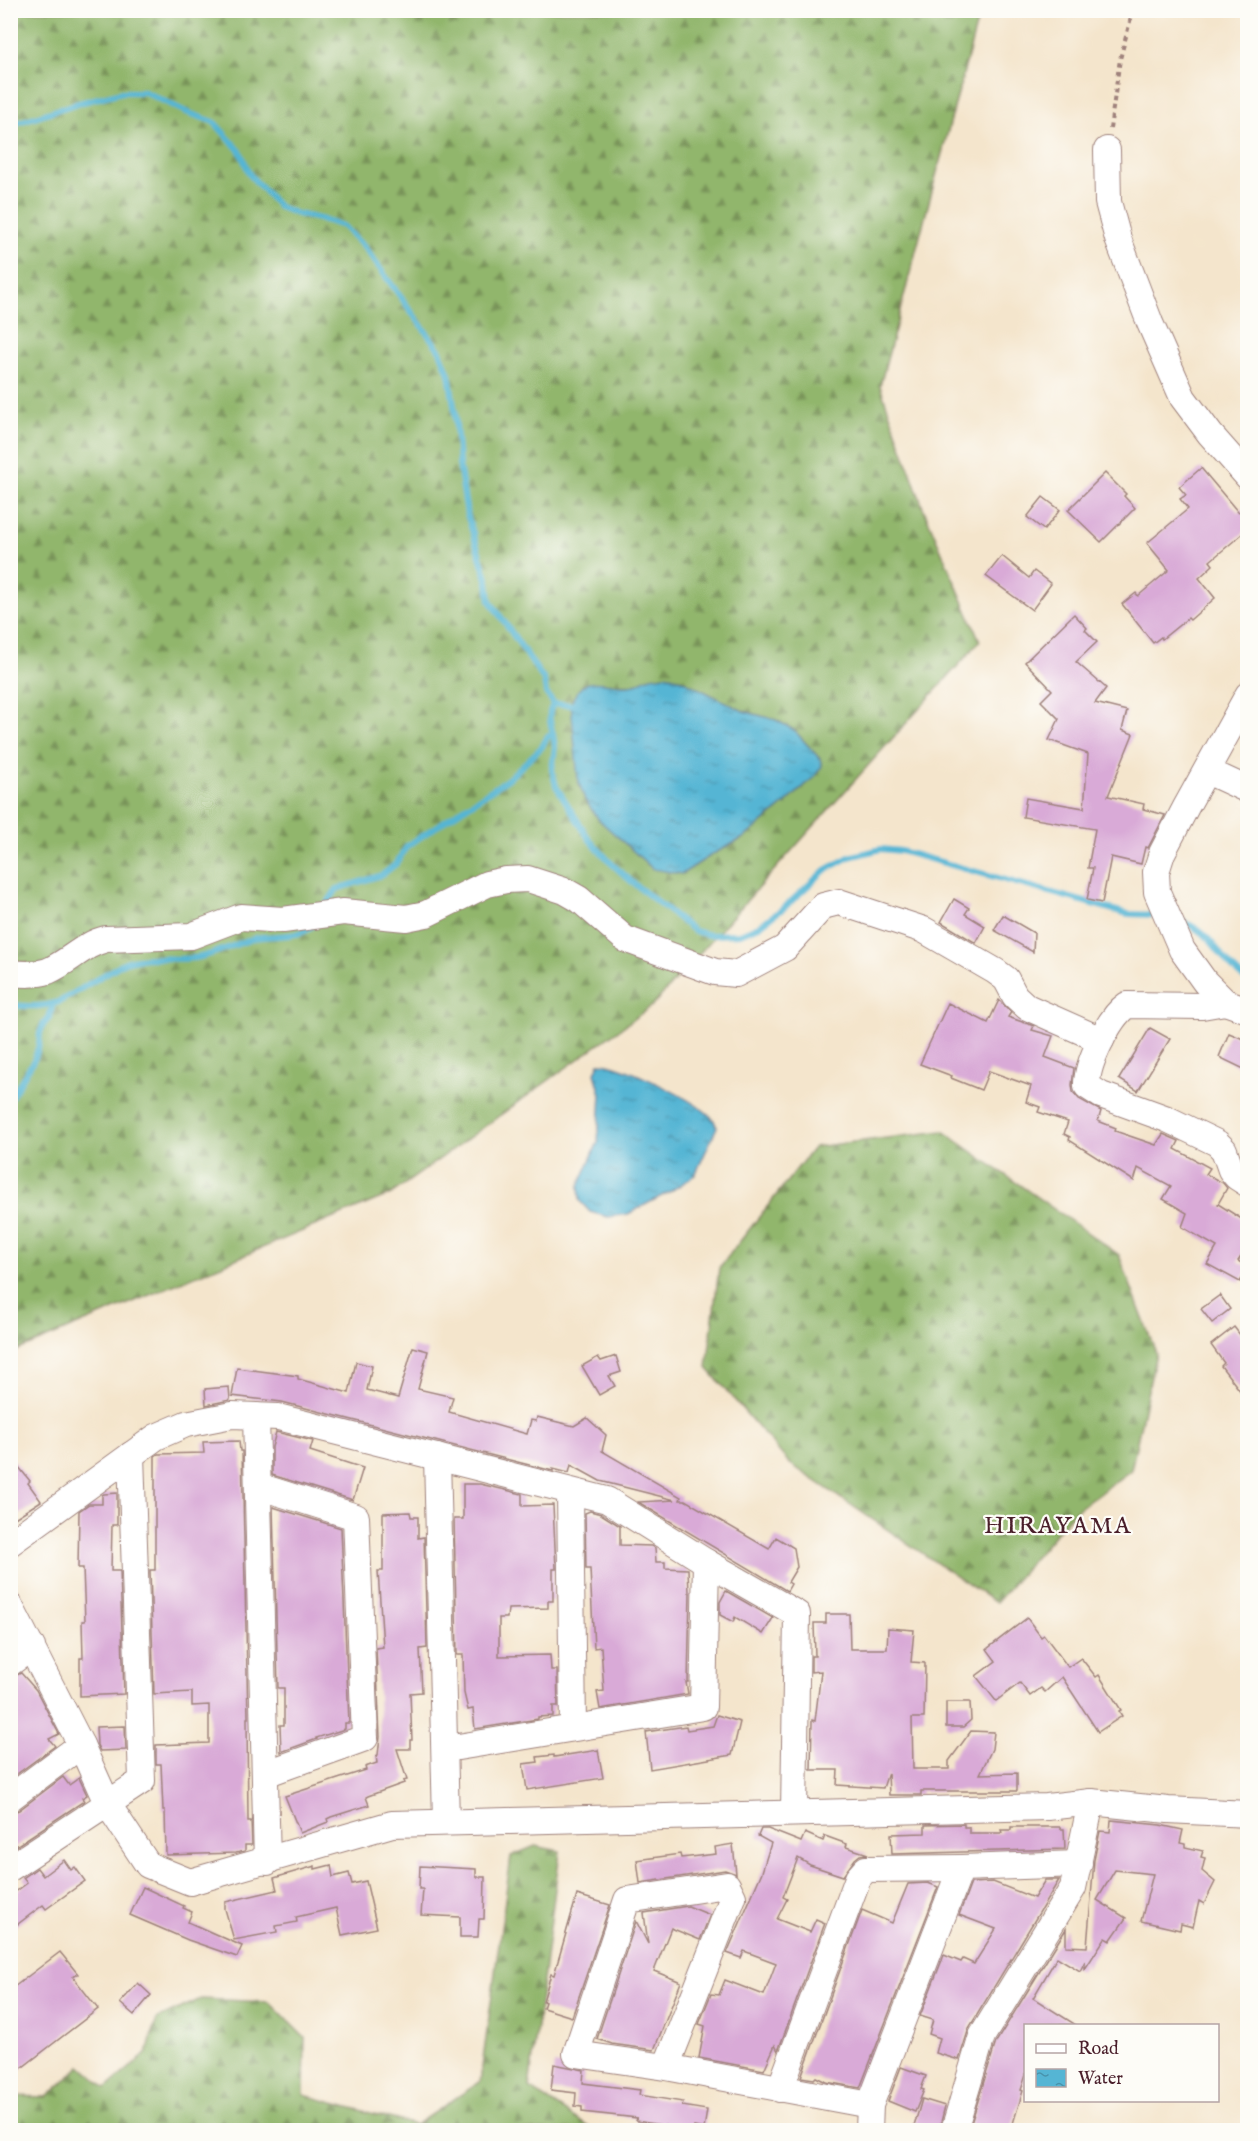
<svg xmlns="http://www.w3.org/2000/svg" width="1258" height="2141" viewBox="0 0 1258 2141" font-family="'IM FELL English',serif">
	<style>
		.forest { fill: url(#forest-firs); stroke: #6e6a4c; stroke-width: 1.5; fill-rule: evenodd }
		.water { fill: url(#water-ripples); stroke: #506a80; stroke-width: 1.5 }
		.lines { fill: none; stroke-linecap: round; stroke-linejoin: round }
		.stream { stroke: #55b5d4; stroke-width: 6 }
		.building { fill: #d9aad7 }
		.minor-casing { stroke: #9f827c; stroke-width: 28 }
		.path { stroke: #9f827c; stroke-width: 4; stroke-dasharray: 4.5 4.5; stroke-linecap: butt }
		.minor { stroke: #fff; stroke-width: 26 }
		.labels { text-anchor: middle; stroke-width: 4.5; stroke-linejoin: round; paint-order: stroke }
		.quarter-label { font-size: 24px; letter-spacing: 1.5px; fill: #4a1f2b; stroke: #fdfcf7 }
	</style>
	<defs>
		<pattern id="forest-firs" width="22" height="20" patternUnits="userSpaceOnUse" patternTransform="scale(1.5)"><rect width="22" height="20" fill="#91b66c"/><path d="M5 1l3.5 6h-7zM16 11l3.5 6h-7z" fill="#789359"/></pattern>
		<pattern id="water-ripples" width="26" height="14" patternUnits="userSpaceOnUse" patternTransform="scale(1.5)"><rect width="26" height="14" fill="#55b5d4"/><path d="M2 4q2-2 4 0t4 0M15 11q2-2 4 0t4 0" fill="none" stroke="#4893ac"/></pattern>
	</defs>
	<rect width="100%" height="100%" fill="#fdfcf7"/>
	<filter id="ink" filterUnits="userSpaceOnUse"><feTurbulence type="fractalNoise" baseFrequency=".0167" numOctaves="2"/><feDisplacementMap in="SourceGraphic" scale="12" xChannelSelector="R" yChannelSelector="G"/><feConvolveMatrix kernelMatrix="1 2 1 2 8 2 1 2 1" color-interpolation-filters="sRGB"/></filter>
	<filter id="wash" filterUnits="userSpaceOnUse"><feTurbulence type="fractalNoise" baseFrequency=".008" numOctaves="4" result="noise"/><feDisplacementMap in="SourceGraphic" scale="24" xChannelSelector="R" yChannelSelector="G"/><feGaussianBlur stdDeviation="1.35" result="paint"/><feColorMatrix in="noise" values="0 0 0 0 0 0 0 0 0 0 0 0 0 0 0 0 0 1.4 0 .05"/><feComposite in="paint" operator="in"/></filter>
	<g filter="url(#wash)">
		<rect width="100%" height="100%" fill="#f4e5cc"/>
		<g class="forest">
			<path d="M11,11h969l-100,375 44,124 56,131 -327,364 -262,189 -380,159zM678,678l65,33 33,9 18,10 26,29 -5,17 -29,27 -41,34 -32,17 -31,20 -86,-191 39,2z"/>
			<path d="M943,1131l176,124 37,98 -25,117 -57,42 -78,91 -207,-140 -82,-95 12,-100 95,-121z"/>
			<path d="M535,1846l25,5 -31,237 64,42h-582v-34l36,1 34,-31 25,22 41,-35 10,-34 44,-20 68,3 36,36 -1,57 111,30 65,-43 31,-226z"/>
		</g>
		<g class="water">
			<path d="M666,675l12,3 65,33 33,9 18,10 26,29 2,7 -7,10 -29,27 -41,34 -32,17 -31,20 -29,-5 -54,-49 -14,-20 -7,-20 -7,-76c13,-38 38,-13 64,-20 5,-1 8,-5 13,-6 5,-2 12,-2 18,-3z"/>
			<path d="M599,1063c22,0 100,39 114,56 2,2 2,6 4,8l-22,48 -24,16 -43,23 -20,3 -18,-5 -10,-11 -1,-15 19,-44 3,-48 -6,-21z"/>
		</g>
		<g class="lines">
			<g class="stream">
				<path d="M10,125l65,-21 47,-12h23l41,20 28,10 26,29 10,24 29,32 18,7 27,6 19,6 22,22 75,103 9,23 6,38 4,52 8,50 21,68 2,19 54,79 2,13 8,11"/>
				<path d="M553,734l2,13 -3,23 4,16 33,53 22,24 21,19 62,49 15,4 31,-1 19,-8 26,-19 39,-36 25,-14 32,-8 20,2 227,63 30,1"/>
				<path d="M324,908l13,-19 45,-14 14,-11 11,-18 101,-67 34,-32 5,-10 6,-3c-2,-9 -7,-22 1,-30l23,1"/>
				<path d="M1177,920c39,11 41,42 71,61"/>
				<path d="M10,1004c17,4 32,3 49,-2l66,-40c23,-8 47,-1 70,-4 23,-3 43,-17 66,-21 16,-2 43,1 53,-13"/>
				<path d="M10,1099l25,-41 4,-13 1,-12 3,-8 6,-7 4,-14"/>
			</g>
		</g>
		<g id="blocks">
			<g class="building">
				<path d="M1201,468l37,44 10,-7v24l-38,32 3,4 -14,13 16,20 -25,22 -2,-2 -26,21 -1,-2 -8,6 -31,-39 14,-11 2,3 31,-26 -22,-27 41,-34 -8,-10 6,-4 -7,-8z"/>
				<path d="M1105,473l21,21 -2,2 11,12 -34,34 -33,-32z"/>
				<path d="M1043,497l17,13 -16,20 -17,-13z"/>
				<path d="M1002,556l27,22 5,-7 17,13 -19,26 -46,-34z"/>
				<path d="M1074,614l13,14 -2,2 12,12 -21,20 30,26 -11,15 32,8 -5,19 11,4 -25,62 36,8 -1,5 22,6 -17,33 -3,-1 -4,17 -30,-7 -9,46 -15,-3 6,-32h-5l7,-39 -72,-12 3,-19 58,10 4,-54 -39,-14 10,-21 -18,-18 11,-11 -27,-28z"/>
				<path d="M954,899l15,9 -4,6 20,12 -9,17 -35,-21z"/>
				<path d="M1003,915l31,18 -1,19 -39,-22z"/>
				<path d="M999,1000l12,12 -3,5 26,9 -2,4 21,6 -8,21 29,11 -2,17 1,7 6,7 22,12 -3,10 18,7 -1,3 41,14 7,-11 16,7 -4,8 35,19 -4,6 17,9 4,5 -9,16 30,19v23l-10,15 10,6v2l-8,13 -33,-18 10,-17 -35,-20 5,-14 -24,-14 8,-13 -33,-18 -4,13 -65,-41 1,-3 -6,-3 4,-12 -30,-10 2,-5 -14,-5 5,-16 -42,-15 -8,19 -30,-12 1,-2 -32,-12 28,-61 40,20z"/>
				<path d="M1150,1028l20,11 -32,52 -19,-12z"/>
				<path d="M1229,1033l19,8v30l-29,-14z"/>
				<path d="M1220,1295l10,14 -18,14 -11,-14z"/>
				<path d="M1234,1327l14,18v56l-27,-35 3,-3 -13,-18z"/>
				<path d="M413,1347l15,4 -10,38 35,8 -4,15 78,22 4,-14 5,1 1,-4 37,9 13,-8 19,17 -4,16 79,46 -1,3h5l84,49 7,-12 18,11 3,19 -9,15 3,2 -4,7 -149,-89 37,-2 -75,-19 -29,-16 -2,8 -16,-4v2l-271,-69 -50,-6 5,-28 61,8v3l51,14 7,-31 16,4 -5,24 31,8z"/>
				<path d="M616,1356l5,16 -12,4 6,10 -16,9 -17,-29 16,-9 3,4z"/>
				<path d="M229,1387l1,13 -24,5 -1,-16z"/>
				<path d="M276,1432l37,9 -3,10 53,17 -10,32 -81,-25v-28z"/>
				<path d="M239,1441l1,10h2l6,267h-1l1,103h3l1,24h-7v6l-9,2 -70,2 -1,-45h-2l-2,-46h-5v-19l53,-2v-38l-17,1v-14l-38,2 -4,-124h5v-114l3,-2 46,-1 -1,-11z"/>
				<path d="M10,1456l20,25 -2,2 13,18 -31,20z"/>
				<path d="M463,1484h17l42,10v12l31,-1 3,64h-3v32h-5v7l-40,1 -1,9h-8v38l51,-1 1,15h6l1,36h-5v10l-15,1v2l-63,10 -2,-20 -5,1 -4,-17 -1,-38h-6l-3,-136h9z"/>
				<path d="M117,1493v32h-5l-1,46h9l4,123 -44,2v-38h3l-1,-37h3l-2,-53h-5l1,-57 10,-7h13v-9l2,-1z"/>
				<path d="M273,1507l68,21 8,195h-4v6l-29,9 1,1 -36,13 -1,-27h4v-37h-6z"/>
				<path d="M590,1511l11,3 19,12v19l32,1 3,2 1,14h9v6l23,1 1,23h1l-2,90h-2l2,12 -88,15 -3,-17 7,-1 -3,-44 -7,1 -4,-79h-4l-1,-56z"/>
				<path d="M410,1512l1,5h7v21l6,-1 3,111 -7,1 2,43 -12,1 2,47h-2v9h-13l10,31 -4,1 1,2 -36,13 -2,1 3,8 -38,12 -4,2 1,3 -28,11 -15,-37 81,-26 -1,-3 12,-4 -1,-7 2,-1 2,-18 -4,-89 7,-1 -5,-76h5v-58z"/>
				<path d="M726,1591l47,27 -10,16 -28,-17 -2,5 -13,-7v-13z"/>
				<path d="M826,1614h23l1,35h37l1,-21 26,2 -3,32 14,1 -1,55h-12l1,51h36v-8l22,-30 23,1 -2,17 -12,25 37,-1v18h-96v4h-32l-1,-22 -5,15 -46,-3 1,-15h-27l1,-50 3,1 6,-50 -10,1v-16h4l-1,-33h12z"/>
				<path d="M1027,1618l14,19 3,-2 24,32 13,-9 15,19 3,-2 22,35 -2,1 3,5 -24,16 -36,-55 -17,15 -4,-4 -11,8 -10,-13 -24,18 -20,-25 20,-15 -9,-12z"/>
				<path d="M21,1673l15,17 23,44 -10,5 6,7 -45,33v-101z"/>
				<path d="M946,1702h24l1,18 -8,7h-17z"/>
				<path d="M717,1715l23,7 -8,33 -82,14 -4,-37 40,-6 1,4 26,-4z"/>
				<path d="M125,1726l1,24 -26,1 -3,-6 -1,-18z"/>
				<path d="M598,1750l5,28 -76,12 -4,-26 15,-2 -1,-5 17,-2v2z"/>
				<path d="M63,1777l6,8 10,-7 8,17 -5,3 2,3 -74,49v-37l9,-3z"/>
				<path d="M1111,1820l49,5 23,5 -3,13 5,1v3l18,4 -2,6 4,1 -3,13 13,11 -11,22 -5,-3 -6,26 -12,-3 -1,6 -39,-9 12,-47 -38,-4 -18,30 29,18 -16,23 -5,-3 -20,31v-8l-5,10 -23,-14 -24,41 43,27h-50v50l-5,15 2,1 -12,39h-42l27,-88 70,-113v17l21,1 7,-87 6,-29 10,1z"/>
				<path d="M964,1824v3h5v6h33l-1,-3h10v-3h49v2h4l1,20 -173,5 -1,-20 34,-1v-8z"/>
				<path d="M761,1829h7l33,13 4,-9 18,8 2,-5 22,8 -1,3 22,7 -8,1 -5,4 -12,17 -33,-11 -12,-7 -15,39 4,2 -10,20 33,13 6,-13 9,4 -47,128 -3,-6 -11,25 -65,-12 6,-32 -6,-2 12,-30 8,1 6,-15 39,15 12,-32 -32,-12 -3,7 -14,-5 35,-81 9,-29 -13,-7z"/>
				<path d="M733,1844l3,30 -11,-4 -85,13 -3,-23 43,-6 1,4 35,-4 -1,-7z"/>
				<path d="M64,1860l7,10 4,-3 10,14 -39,28 -3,-4 -33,25v-34l17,-13 -4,-5 14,-10 6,8z"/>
				<path d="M331,1865l2,12 16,-4 3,11 14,-3 11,47 -35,7 -6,-27 -40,9 1,5 -21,4 1,6 -43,8 -9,-31v-7l52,-12 -3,-12 41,-12v3z"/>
				<path d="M420,1866l56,3v8h9l-1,42h-5l-1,18h-18v-20l-39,-2 2,-26h-4z"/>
				<path d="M1045,1880h14l-90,148 -10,32 -23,-7 4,-15 -11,-4 4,-14 -13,-4 24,-61 17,7 2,-3 11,5 22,-35 -37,-14 12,-32 22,-1 41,16z"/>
				<path d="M928,1883l10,4 -78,201 -34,-6 -10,-5 -2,2 -13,-2 61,-167 30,13 16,-39z"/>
				<path d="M143,1887l41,19 -1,2 9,4 -4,10 54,24 -5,11 -49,-17 -58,-25z"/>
				<path d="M577,1895l33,10 -38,112 -29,-9 2,-6 -2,-1 8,-27 3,1z"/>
				<path d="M688,1906l22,9 -10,25 -29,-12 -17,43 27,11 -27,68 -42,-6 -15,-5 39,-118 12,23 -4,-31z"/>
				<path d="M60,1952l18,22 -5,3 25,32 -88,68v-87z"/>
				<path d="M138,1983l13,12 -17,20 -14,-12z"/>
				<path d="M554,2064l30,6 -1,13 57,7 -1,5 44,7 -1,4 25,4 -3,19 -10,-2v3l-58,-9 1,-3 -55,-6v-5l-7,-1 1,-13 -25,-3z"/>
				<path d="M901,2067l25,9 -5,13 3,1 -9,22 -27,-11z"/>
				<path d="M922,2099l23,7 -6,24h-26z"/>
			</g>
		</g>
	</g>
	<g filter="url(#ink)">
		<use href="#blocks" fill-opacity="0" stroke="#9f827c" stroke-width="1.5"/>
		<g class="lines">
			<g class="minor-casing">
				<g id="minor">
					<path d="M1107,150l1,52 10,37 32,84 33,75 27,36 38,43"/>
					<path d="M1248,695l-62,112 -24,46 -6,19 1,20 25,58 23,32 20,20 23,8"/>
					<path d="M1207,771l41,19"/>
					<path d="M10,973c13,1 26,2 38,-2 21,-9 36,-27 58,-32l85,-3 50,-19 42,3 60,-8 63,6 20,-4 61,-30 19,-4 22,-1 37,12 14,8 46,40 90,33 21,2 49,-26 38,-42 16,-4 85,28 71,41 11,8 9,17 12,11 74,33"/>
					<path d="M1225,1002l-23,4 -75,-1c-18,12 -41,60 -40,81l14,9 66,24 50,24 7,7 7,20 6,7 11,7"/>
					<path d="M256,1416l11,446"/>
					<path d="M437,1457l9,365"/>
					<path d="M258,1486l98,31 9,221 -100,36"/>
					<path d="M570,1492l3,235"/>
					<path d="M10,1543l146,-106 30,-13 46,-9 46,2 329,83 99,62 91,52 -3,199"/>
					<path d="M10,1606l71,139 26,58 41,62 42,17 202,-58 655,-17 44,-5 77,8 80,4"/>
					<path d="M10,1663l22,-16"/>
					<path d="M446,1749l257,-42 3,-145"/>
					<path d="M10,1798l71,-53"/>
					<path d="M10,1868l132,-87 -11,-326"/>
					<path d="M666,2067l67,-170 -6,-12 -100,15 -51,154 90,13 204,38"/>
					<path d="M780,2089l78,-211 8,-9 95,-1"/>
					<path d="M869,2130l1,-25 91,-237 118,-4"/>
					<path d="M954,2130l28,-94 91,-148 18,-86"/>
				</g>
			</g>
			<path class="path" d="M1110,129l10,-70 13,-49"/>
			<use href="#minor" class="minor"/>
		</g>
	</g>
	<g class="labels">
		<g class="quarter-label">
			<text x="1058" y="1533">HIRAYAMA</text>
		</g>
	</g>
	<rect width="1258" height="2141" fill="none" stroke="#fdfcf7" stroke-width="36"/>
	<rect x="1024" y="2024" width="195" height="78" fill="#fdfcf7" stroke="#b5a4a5" stroke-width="1.5"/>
	<rect x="1036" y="2044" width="30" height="9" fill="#ffffff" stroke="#b5a4a5" stroke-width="1.5"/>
	<text x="1078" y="2054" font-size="18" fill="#4a1f2b">Road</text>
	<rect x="1036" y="2069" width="30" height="18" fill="url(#water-ripples)" stroke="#b5a4a5" stroke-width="1.5"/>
	<text x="1078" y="2084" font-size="18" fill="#4a1f2b">Water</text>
</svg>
